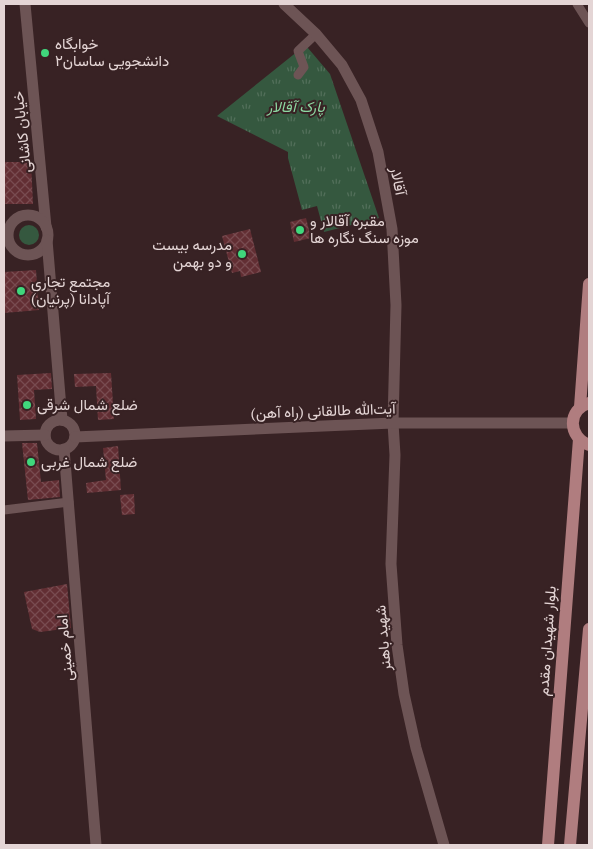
<svg xmlns="http://www.w3.org/2000/svg" width="593" height="849" viewBox="0 0 593 849" font-family="'PT Serif',Vazirmatn,serif">
	<style>
		.grass { fill: #35583f }
		.park { fill: url(#park-tufts) }
		.building { fill: url(#building-cross-hatch) }
		.lines { fill: none; stroke-linecap: round; stroke-linejoin: round }
		.minor { stroke: #6d5455; stroke-width: 9 }
		.tertiary { stroke: #6d5455; stroke-width: 11 }
		.primary { stroke: #b07d7f; stroke-width: 12 }
		.poi-dot { fill: #40d77c; stroke: #382224; stroke-width: 2 }
		.labels { text-anchor: middle; stroke-width: 4; stroke-linejoin: round; paint-order: stroke }
		.poi-label { font-size: 15px; fill: #e4d5d5; stroke: #382224; text-anchor: start }
		.park-label { font-size: 15px; font-style: italic; fill: #8dd8a2; stroke: #382224 }
		.street-label { font-size: 15px; fill: #e4d5d5; stroke: #382224 }
	</style>
	<defs>
		<pattern id="park-tufts" width="24" height="20" patternUnits="userSpaceOnUse" patternTransform="scale(1.25)"><rect width="24" height="20" fill="#35583f"/><path d="M3 7l-1-3M5 7V3M7 7l1-3M15 17l-1-3M17 17v-4M19 17l1-3" fill="none" stroke="#526f5a"/></pattern>
		<pattern id="building-cross-hatch" width="8" height="8" patternUnits="userSpaceOnUse" patternTransform="scale(1.25)"><rect width="8" height="8" fill="#622e33"/><path d="M0 0l8 8M0 8l8-8" fill="none" stroke="#784b50"/></pattern>
	</defs>
	<rect width="100%" height="100%" fill="#382224"/>
	<circle class="grass" cx="29" cy="235" r="10"/>
	<path class="park" d="M302,41l28,33 49,144 -55,14 -7,-26 -15,4 -14,-52v-6l-71,-36 81,-65z"/>
	<g class="building">
		<path d="M4,162h27l2,42h-29z"/>
		<path d="M306,218l5,20 -17,4 -4,-20z"/>
		<path d="M250,229l11,43 -20,5 -1,-6 -8,2 -10,-37z"/>
		<path d="M36,270l3,40 -35,3v-41z"/>
		<path d="M51,373l1,16 -18,1 2,29 -16,1 -3,-45z"/>
		<path d="M111,373l3,46 -16,1 -2,-34 -21,1 -1,-13z"/>
		<path d="M22,443h15l4,39 18,-2 1,17 -32,3z"/>
		<path d="M118,446l3,44 -34,3 -1,-10 20,-3 -3,-32z"/>
		<path d="M134,494l1,20 -13,1 -2,-20z"/>
		<path d="M67,584l4,44 -31,4 -8,-3 -8,-37z"/>
	</g>
	<g class="lines">
		<g class="minor">
			<path d="M577,4l12,19"/>
			<path d="M298,75l6,-8 -6,-16 18,-17"/>
			<path d="M4,510l65,-8"/>
		</g>
		<g class="tertiary">
			<path d="M25,4l21,223"/>
			<path d="M284,4l32,30 26,31 19,35 17,52 14,77 4,76 -3,118 2,32 -4,109 6,81 7,49 12,54 28,97"/>
			<circle cx="28" cy="235" r="20"/>
			<path d="M47,240l15,180"/>
			<circle cx="60" cy="435" r="15"/>
			<path d="M4,436l41,-1"/>
			<path d="M75,437l318,-14h179"/>
			<path d="M64,449l32,396"/>
		</g>
		<g class="primary">
			<path d="M589,403c-22,7 -21,34 0,42"/>
			<path d="M580,407l9,-123"/>
			<path d="M548,845l31,-406"/>
			<path d="M570,845l19,-216"/>
		</g>
	</g>
	<g class="poi-dot">
		<circle cx="45" cy="53" r="5"/>
		<circle cx="300" cy="230" r="5"/>
		<circle cx="242" cy="254" r="5"/>
		<circle cx="21" cy="291" r="5"/>
		<circle cx="27" cy="405" r="5"/>
		<circle cx="31" cy="462" r="5"/>
	</g>
	<g class="labels">
		<g class="poi-label">
			<text x="55" y="49">خوابگاه<tspan x="55" dy="17">دانشجویی ساسان۲</tspan></text>
			<text x="310" y="226">مقبره آقالار و<tspan x="310" dy="17">موزه سنگ نگاره ها</tspan></text>
			<text x="232" y="250" text-anchor="end">مدرسه بیست<tspan x="232" dy="17">و دو بهمن</tspan></text>
			<text x="31" y="287">مجتمع تجاری<tspan x="31" dy="17">آپادانا (پرنیان)</tspan></text>
			<text x="37" y="410">ضلع شمال شرقی</text>
			<text x="41" y="467">ضلع شمال غربی</text>
		</g>
		<g class="park-label">
			<text x="296" y="112">پارک آقالار</text>
		</g>
		<g class="street-label">
			<text transform="translate(22 132) rotate(-96)" y="5">خیابان کاشانی</text>
			<text transform="translate(398 181) rotate(79)" y="5">آقالار</text>
			<text transform="translate(323 411) rotate(-2)" y="5">(راه آهن) آیت‌الله طالقانی</text>
			<text transform="translate(383 638) rotate(-95)" y="5">شهید باهنر</text>
			<text transform="translate(547 641) rotate(-86)" y="5">بلوار شهیدان مقدم</text>
			<text transform="translate(65 648) rotate(-95)" y="5">امام خمینی</text>
		</g>
	</g>
	<rect width="593" height="849" fill="none" stroke="#e4d5d5" stroke-width="10"/>
</svg>
